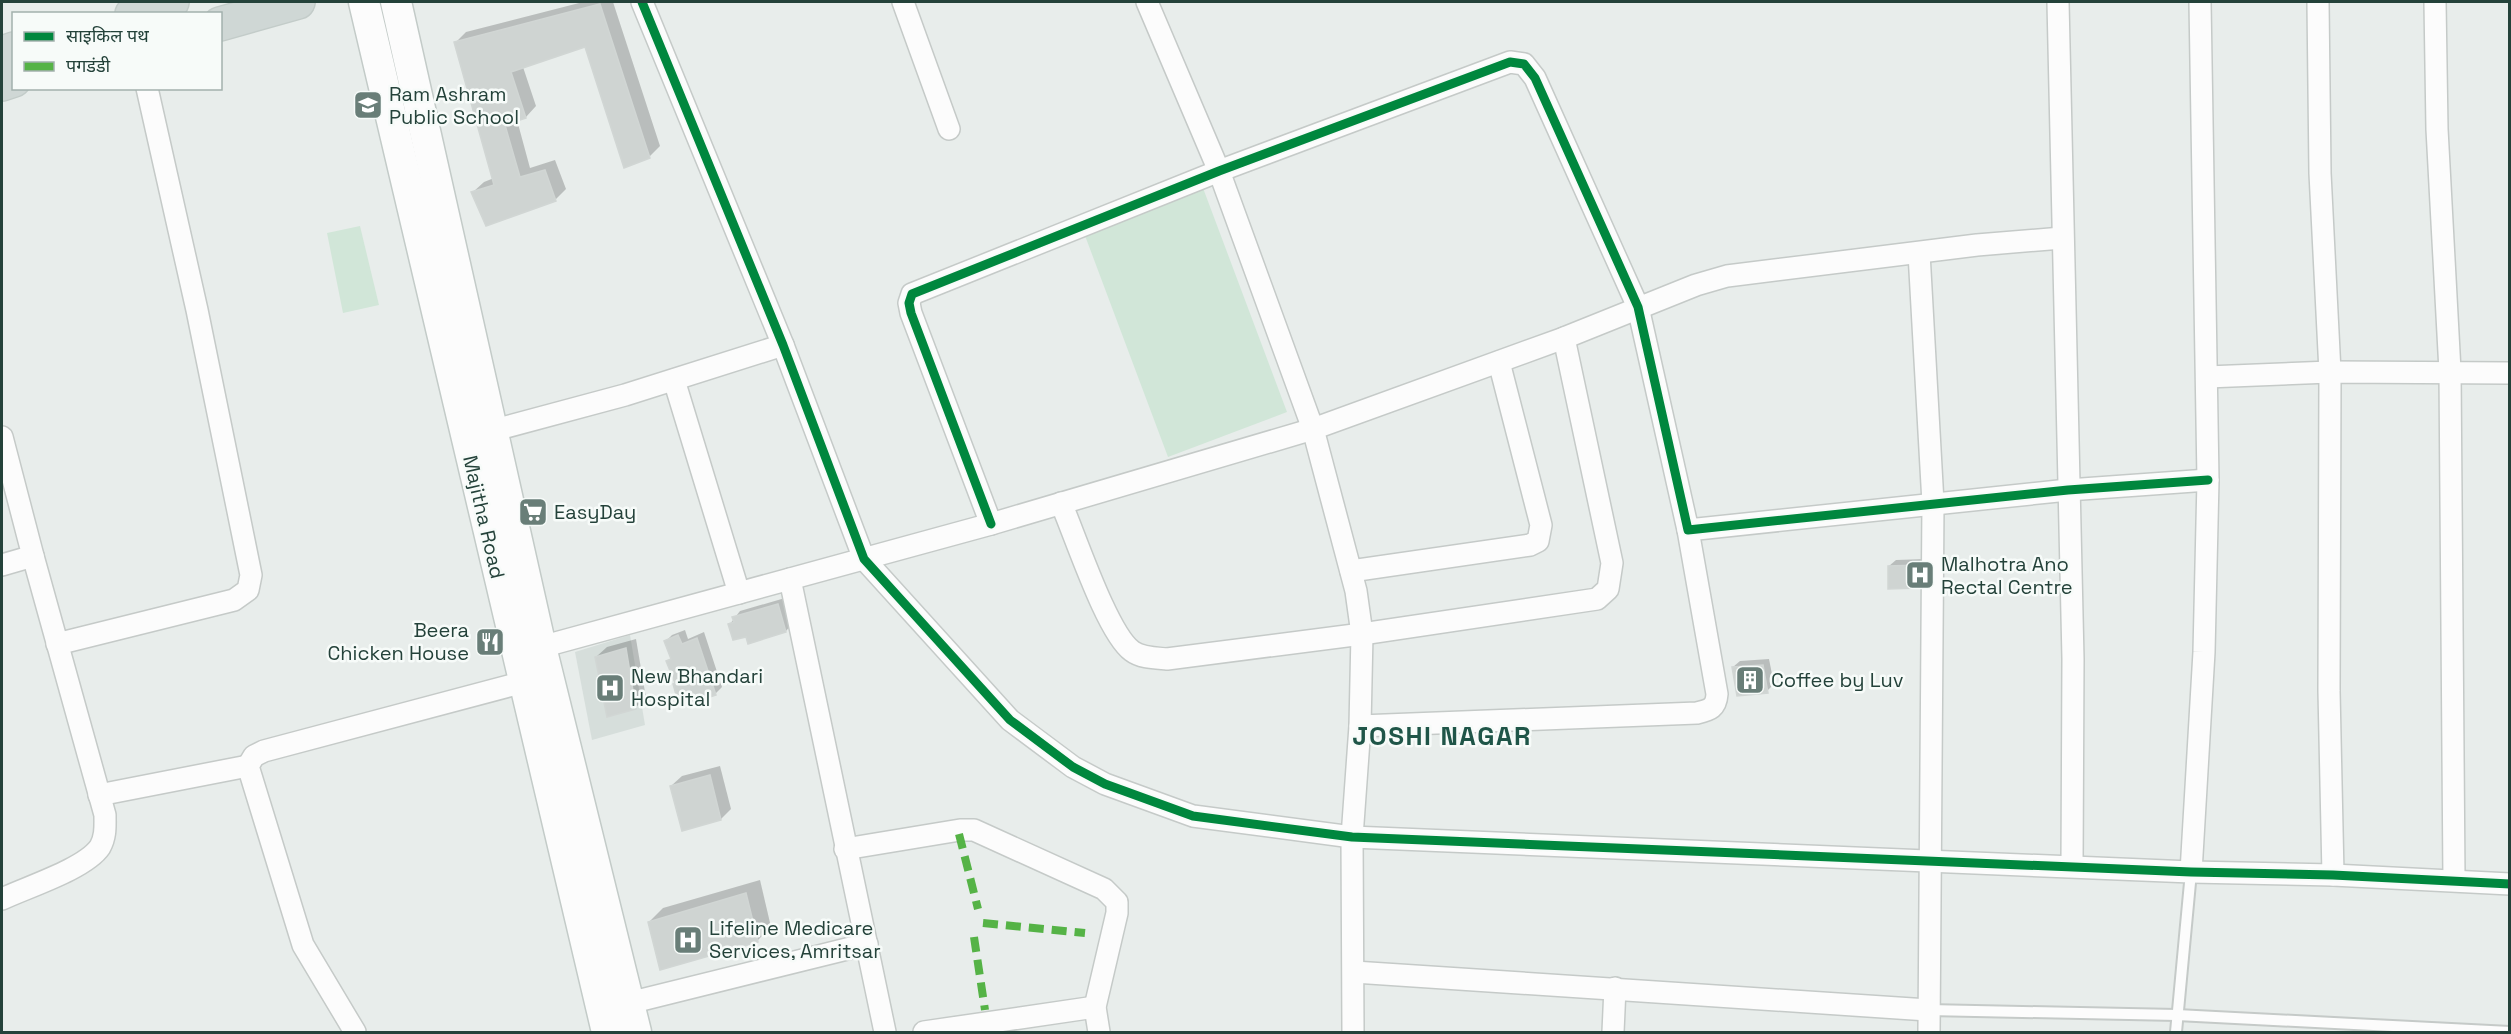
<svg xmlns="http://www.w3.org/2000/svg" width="2511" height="1034" viewBox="0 0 2511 1034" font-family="'Space Grotesk','Noto Sans Devanagari',sans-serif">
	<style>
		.built { fill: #d6dedb }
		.green { fill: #d1e6d8 }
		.shadow { fill: #0003 }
		.building { fill: #cfd4d2; stroke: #d1d6d4; stroke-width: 1.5 }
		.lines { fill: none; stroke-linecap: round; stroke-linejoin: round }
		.service-casing { stroke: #c5cac8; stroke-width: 14 }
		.minor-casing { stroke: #c5cac8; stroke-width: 24 }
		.secondary-casing { stroke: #c3cbc8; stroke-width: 33 }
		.primary-casing { stroke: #c3ccc9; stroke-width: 36 }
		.service { stroke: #fcfcfc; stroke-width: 10 }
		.minor { stroke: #fcfcfc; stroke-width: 21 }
		.secondary { stroke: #fcfcfc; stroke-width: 30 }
		.primary { stroke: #cfd7d5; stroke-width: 33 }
		.quiet { stroke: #55b346; stroke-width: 8; stroke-dasharray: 15 8; stroke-linecap: butt }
		.cycleway-casing { stroke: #f7fbf9; stroke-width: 13 }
		.cycleway { stroke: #00873e; stroke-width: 9 }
		.labels { text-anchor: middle; stroke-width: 5; stroke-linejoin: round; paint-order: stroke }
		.poi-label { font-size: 20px; fill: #24423a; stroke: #f7fbf9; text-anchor: start }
		.street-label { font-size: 20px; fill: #24423a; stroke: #f7fbf9 }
		.district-label { font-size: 26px; font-weight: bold; letter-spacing: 1.5px; fill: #1f5548; stroke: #f7fbf9 }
	</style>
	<rect width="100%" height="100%" fill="#e8edeb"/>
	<path class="built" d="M630,635l15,90 -53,15 -17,-88z"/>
	<g class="green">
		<path d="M1203,188l84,224 -119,45 -84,-224z"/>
		<path d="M360,226l19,79 -36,8 -16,-80z"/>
	</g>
	<g class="shadow">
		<path d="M583,2h30l47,144 -11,11 -63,-111 -63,21 13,39 -10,11 -9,3 13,48 25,-8 11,29 -11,11 -82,-8 11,-10 10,-4 -38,-136 10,-10z"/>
		<path d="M1926,559v21l-7,6 -30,-20 7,-6z"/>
		<path d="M785,598l7,26 -6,7 -39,4 -17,-11 10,-13z"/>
		<path d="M685,630l3,9 16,-7 18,55 -7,7 -39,-12 -8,-21 4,-4 -6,-16 6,-6z"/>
		<path d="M636,639l10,59 -11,10 -39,-51 11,-10z"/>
		<path d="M1769,659l5,25 -7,7 -34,-24 7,-6z"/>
		<path d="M720,766l11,43 -10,10 -50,-33 11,-10z"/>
		<path d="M760,880l11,47 -13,13 -109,-18 14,-14z"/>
	</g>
	<g class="building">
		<path d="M600,4l50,154 -26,10 -39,-121 -74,25 15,46 -21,7 15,52 25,-7 11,31 -70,25 -15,-34 23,-7 -40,-143z"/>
		<path d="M1920,565v23l-32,1v-23z"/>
		<path d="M778,604l8,28 -38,12 -2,-7 -13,3 -5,-16 6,-2 -2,-5z"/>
		<path d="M678,635l4,9 15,-6 19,57 -28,9 -3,-8 -8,2 -4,-14 2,-1 -9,-22 5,-2 -7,-18z"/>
		<path d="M626,648l10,61 -29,8 -12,-60z"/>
		<path d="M1763,665l5,28 -31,3 -5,-29z"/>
		<path d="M710,775l11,45 -39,11 -12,-45z"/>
		<path d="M746,893l12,49 -98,28 -12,-48z"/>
	</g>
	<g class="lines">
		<g class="service-casing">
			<g id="service">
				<path d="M1928,1010l249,5 333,17"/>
				<path d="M2176,1032l15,-160"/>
			</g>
		</g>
		<g class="minor-casing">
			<g id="minor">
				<path d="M642,2l141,343 81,214 146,161 63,47 32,17 88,32 159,21 839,35 142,3 177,9"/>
				<path d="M903,2l46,127"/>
				<path d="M1147,2l72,169 94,258 43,162 6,43 -2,92 -8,111 1,195"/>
				<path d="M2058,2l15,657 -1,207"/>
				<path d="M2318,2l2,171 10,199 -1,319 4,184"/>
				<path d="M2435,2l2,127 13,242 4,509"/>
				<path d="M1919,253l14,250 -4,529"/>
				<path d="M2207,377l123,-5 180,1"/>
				<path d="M674,380l65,213"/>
				<path d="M480,434l145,-39 158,-50"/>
				<path d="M2,437l31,119 -31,9"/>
				<path d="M1061,503c14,32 46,130 71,148 9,7 24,7 35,8l195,-25 235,-35 11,-10 4,-26 -48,-225"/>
				<path d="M991,524l-80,-211 -2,-10 3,-9 307,-123 291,-109 14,2 11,14 103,229 50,223 380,-40 140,-10"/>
				<path d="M1351,571l179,-26 8,-4 3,-16 -42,-163"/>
				<path d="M790,579l95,453"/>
				<path d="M57,644l177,-44 14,-10 3,-15 -54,-265 -50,-222"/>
				<path d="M541,647l450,-123 322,-95 251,-91 132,-53 31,-9 250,-31 85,-7"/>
				<path d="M1360,726l337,-13c13,-3 19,-5 20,-19l-29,-164"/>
				<path d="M99,795l149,-29"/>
				<path d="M845,849l115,-19h14l130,59 13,13v11l-22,94 4,25"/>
				<path d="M2191,872l13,-220 4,-172 -8,-478"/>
				<path d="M2,899c25,-12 83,-30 98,-52 6,-11 5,-21 5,-32l-72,-259"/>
				<path d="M1354,972l574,38"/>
				<path d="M629,1003l238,-59"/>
				<path d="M355,1032l-52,-87 -55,-179 6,-10 10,-5 260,-69"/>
				<path d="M924,1032l171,-25"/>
				<path d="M1613,1032l2,-44"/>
			</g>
		</g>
		<g class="secondary-casing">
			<g id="secondary">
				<path d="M364,2l243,1030"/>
				<path d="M396,2l145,645 95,385"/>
			</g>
		</g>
		<g class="primary-casing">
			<g id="primary">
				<path d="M132,14l40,-12"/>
				<path d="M220,24l78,-22"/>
				<path d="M2,53l12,-4"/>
				<path d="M2,84l12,-4"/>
			</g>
		</g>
		<use href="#service" class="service"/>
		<use href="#minor" class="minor"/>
		<use href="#secondary" class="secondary"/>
		<use href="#primary" class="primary"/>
		<g class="quiet">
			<path d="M959,834l19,75"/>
			<path d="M983,923l102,10"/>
			<path d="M974,937l11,73"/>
		</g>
		<g class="cycleway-casing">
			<g id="cycleway">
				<path d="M642,2l141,343 81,214 146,161 63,47 32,17 88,32 159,21 839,35 142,3 177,9"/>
				<path d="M991,524l-80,-211 -2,-10 3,-9 307,-123 291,-109 14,2 11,14 103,229 50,223 380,-40 140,-10"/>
			</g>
		</g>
		<use href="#cycleway" class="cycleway"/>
	</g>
	<defs>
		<g id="school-square" transform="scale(1.5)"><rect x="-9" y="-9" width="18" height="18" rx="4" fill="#697e78" stroke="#f7fbf9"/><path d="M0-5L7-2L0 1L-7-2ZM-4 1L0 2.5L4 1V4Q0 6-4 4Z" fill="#fff"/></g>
		<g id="supermarket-square" transform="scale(1.5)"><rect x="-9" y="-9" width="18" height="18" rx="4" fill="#697e78" stroke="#f7fbf9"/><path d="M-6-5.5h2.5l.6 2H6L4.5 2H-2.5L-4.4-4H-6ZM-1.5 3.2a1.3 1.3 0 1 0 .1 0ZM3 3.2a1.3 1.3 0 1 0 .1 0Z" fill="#fff"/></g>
		<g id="hospital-square" transform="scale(1.5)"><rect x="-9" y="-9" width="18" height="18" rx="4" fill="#697e78" stroke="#f7fbf9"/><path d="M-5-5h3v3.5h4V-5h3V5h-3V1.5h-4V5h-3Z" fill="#fff"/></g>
		<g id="restaurant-square" transform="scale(1.5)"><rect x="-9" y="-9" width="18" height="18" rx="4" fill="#697e78" stroke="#f7fbf9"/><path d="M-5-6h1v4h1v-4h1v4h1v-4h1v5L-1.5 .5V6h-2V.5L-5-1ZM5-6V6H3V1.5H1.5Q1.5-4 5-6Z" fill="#fff"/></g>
		<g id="building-square" transform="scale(1.5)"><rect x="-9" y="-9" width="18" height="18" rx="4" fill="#697e78" stroke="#f7fbf9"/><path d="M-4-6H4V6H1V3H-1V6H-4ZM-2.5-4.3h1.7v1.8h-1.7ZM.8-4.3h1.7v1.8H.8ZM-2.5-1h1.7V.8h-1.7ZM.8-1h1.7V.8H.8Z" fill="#fff"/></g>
	</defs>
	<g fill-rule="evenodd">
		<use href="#school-square" x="368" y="105"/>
		<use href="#supermarket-square" x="533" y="512"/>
		<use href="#hospital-square" x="1920" y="575"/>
		<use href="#restaurant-square" x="490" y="642"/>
		<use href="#building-square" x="1750" y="680"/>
		<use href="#hospital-square" x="610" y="688"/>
		<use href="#hospital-square" x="688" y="940"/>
	</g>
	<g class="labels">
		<g class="poi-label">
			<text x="389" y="101">Ram Ashram<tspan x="389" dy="23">Public School</tspan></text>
			<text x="554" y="519">EasyDay</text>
			<text x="1941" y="571">Malhotra Ano<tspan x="1941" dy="23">Rectal Centre</tspan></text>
			<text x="469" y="637" text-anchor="end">Beera<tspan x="469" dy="23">Chicken House</tspan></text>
			<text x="631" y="683">New Bhandari<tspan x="631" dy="23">Hospital</tspan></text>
			<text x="1771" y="687">Coffee by Luv</text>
			<text x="709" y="935">Lifeline Medicare<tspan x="709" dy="23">Services, Amritsar</tspan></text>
		</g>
		<g class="street-label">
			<text transform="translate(484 517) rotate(77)" y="7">Majitha Road</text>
		</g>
		<g class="district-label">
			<text x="1442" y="745">JOSHI NAGAR</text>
		</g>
	</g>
	<rect width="2511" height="1034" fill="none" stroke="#24423a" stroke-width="6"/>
	<rect x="12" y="12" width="210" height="78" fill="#f7fbf9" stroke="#a3b1ad" stroke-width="1.5"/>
	<rect x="24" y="32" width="30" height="9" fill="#00873e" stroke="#a3b1ad" stroke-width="1.5"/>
	<text x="66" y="42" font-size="18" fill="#24423a">साइकिल पथ</text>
	<rect x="24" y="62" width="30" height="9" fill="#55b346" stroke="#a3b1ad" stroke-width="1.5"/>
	<text x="66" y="72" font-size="18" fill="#24423a">पगडंडी</text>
</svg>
